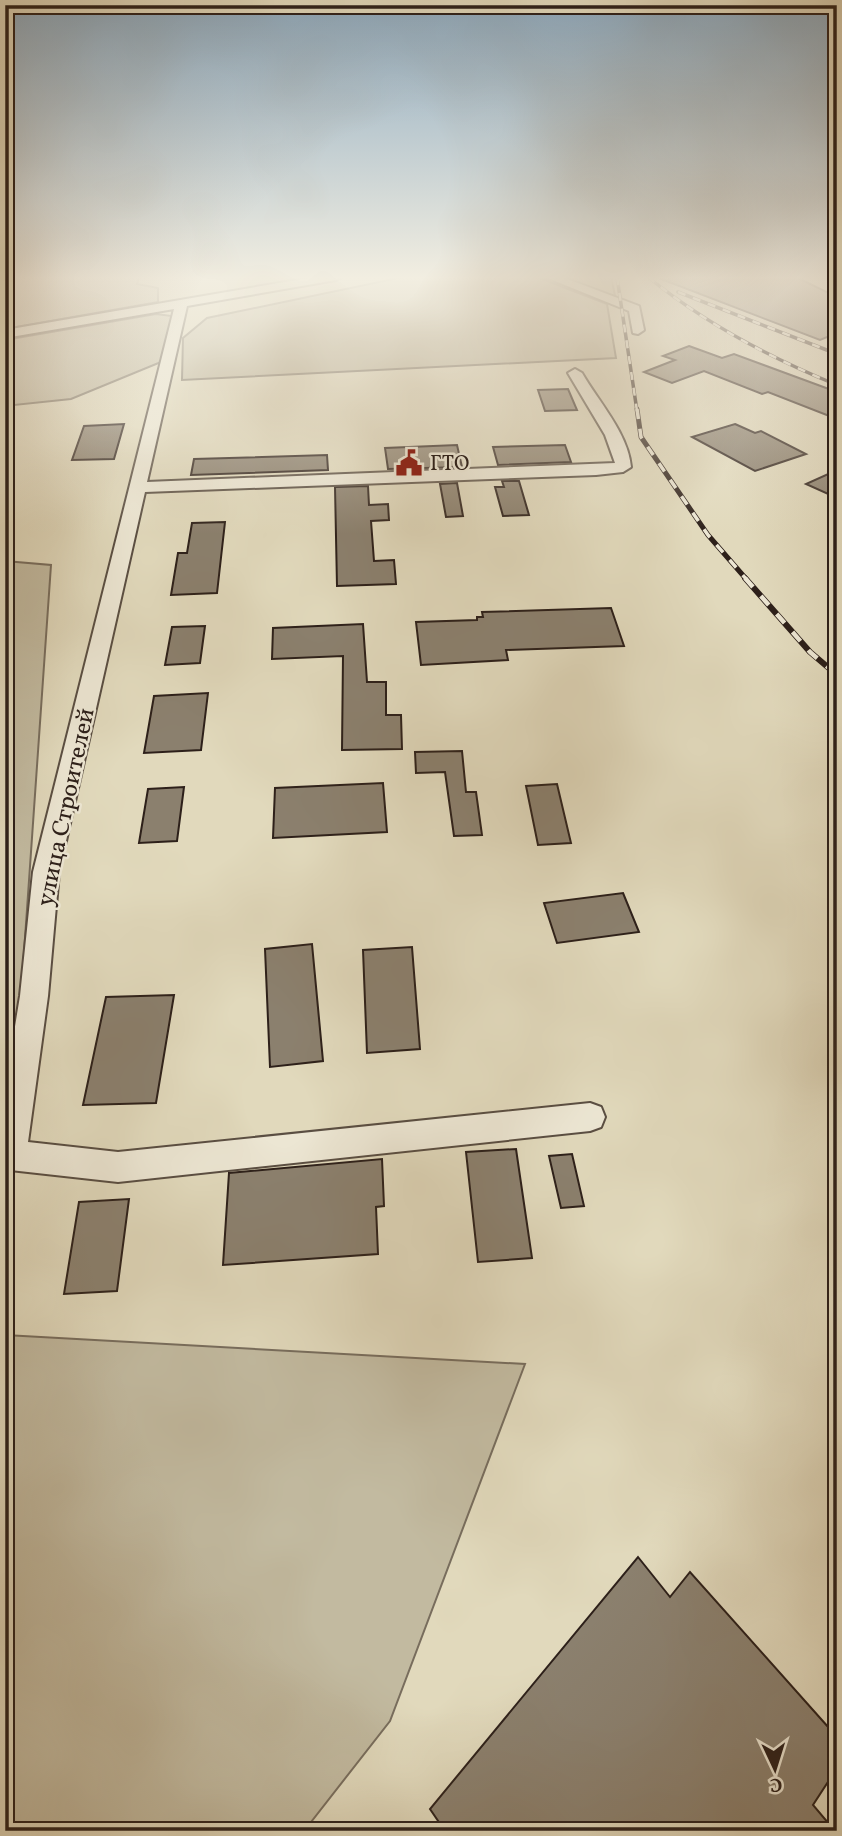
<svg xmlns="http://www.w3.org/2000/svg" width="842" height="1836" viewBox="0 0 842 1836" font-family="Vollkorn,serif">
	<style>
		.green { fill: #c2baa0; stroke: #786d5d; stroke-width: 2 }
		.building { fill: #8b806e; stroke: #2d201a; stroke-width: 2 }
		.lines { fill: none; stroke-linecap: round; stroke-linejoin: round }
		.minor-casing { stroke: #5a4e42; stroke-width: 4 }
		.minor { fill: #ece6d3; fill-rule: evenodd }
		.rail-far2-casing { stroke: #2d201a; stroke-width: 3.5 }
		.rail-far1-casing { stroke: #2d201a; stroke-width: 5 }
		.rail-casing { stroke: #2d201a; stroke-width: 6 }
		.rail-far2 { stroke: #ece6d3; stroke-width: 2.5; stroke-dasharray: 8; stroke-linecap: butt }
		.rail-far1 { stroke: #ece6d3; stroke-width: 3.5; stroke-dasharray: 10; stroke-linecap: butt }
		.rail { stroke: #ece6d3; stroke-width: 4.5; stroke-dasharray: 12; stroke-linecap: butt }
		.labels { text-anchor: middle; stroke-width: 5; stroke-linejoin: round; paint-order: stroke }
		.far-poi-label { font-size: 21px; fill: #2d201a; stroke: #ece6d3; text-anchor: start }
		.street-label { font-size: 24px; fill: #2d201a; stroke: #ece6d3 }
	</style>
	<rect width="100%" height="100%" fill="#e1d9bc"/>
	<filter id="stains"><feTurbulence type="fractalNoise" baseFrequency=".00286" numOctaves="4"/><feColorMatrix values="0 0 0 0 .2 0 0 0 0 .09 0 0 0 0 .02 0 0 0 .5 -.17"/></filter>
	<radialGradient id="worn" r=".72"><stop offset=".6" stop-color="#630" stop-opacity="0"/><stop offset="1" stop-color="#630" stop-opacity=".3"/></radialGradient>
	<g class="green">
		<path d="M5,277h134l-2,7 21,4v14l-153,27z"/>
		<path d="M403,277h134l70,27 9,54 -434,22 1,-42 24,-20z"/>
		<path d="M556,277h55l5,23z"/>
		<path d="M156,314l16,2 -11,46 -90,37 -66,7v-66z"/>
		<path d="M5,561l46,4 -46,660z"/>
		<path d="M5,1335l520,29 -135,357 -86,110h-299z"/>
	</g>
	<g class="building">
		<path d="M656,277h140l41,20v36l-17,7z"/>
		<path d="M689,346l33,12 12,-4 103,38v27l-69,-27 -6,2 -58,-23 -32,12 -28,-11 31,-12 -12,-4z"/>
		<path d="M568,389l9,21 -32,1 -7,-21z"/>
		<path d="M124,424l-10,35 -42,1 12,-34z"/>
		<path d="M735,424l20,9 6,-2 45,23 -51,17 -63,-34z"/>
		<path d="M457,445l5,22 -74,2 -3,-21z"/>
		<path d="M565,445l6,17 -73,3 -5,-18z"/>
		<path d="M327,455l1,15 -137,5 3,-16z"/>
		<path d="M837,470v28l-31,-14z"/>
		<path d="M502,481h17l10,34 -26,1 -8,-29h9z"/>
		<path d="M457,483l6,33 -17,1 -6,-33z"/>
		<path d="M368,486l1,19 19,-1 1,16 -18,1 3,40 20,-1 2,24 -59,2 -2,-99z"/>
		<path d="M225,522l-8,71 -46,2 7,-42h9l5,-30z"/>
		<path d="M611,608l13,38 -118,4 2,10 -87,5 -5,-43 61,-2v-3h6l-1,-5z"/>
		<path d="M363,624l4,58h19v33h15l1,34 -60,1 1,-94 -71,3 1,-31z"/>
		<path d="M205,626l-5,37 -35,2 7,-38z"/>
		<path d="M208,693l-7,57 -57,3 10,-57z"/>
		<path d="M462,751l4,41h10l6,43 -28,1 -9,-64 -29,1 -1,-21z"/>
		<path d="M383,783l4,49 -114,6 2,-50z"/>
		<path d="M557,784l14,59 -33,2 -12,-59z"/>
		<path d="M184,787l-7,54 -38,2 9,-54z"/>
		<path d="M623,893l16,39 -82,11 -13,-40z"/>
		<path d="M312,944l11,117 -53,6 -5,-118z"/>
		<path d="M412,947l8,102 -53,4 -4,-103z"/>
		<path d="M174,995l-18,108 -73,2 23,-108z"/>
		<path d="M516,1149l16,109 -54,4 -12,-110z"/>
		<path d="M572,1154l12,52 -23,2 -12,-52z"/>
		<path d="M382,1159l2,47 -8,1 2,47 -155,11 6,-92z"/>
		<path d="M129,1199l-12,92 -53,3 15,-92z"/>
		<path d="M638,1557l32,40 20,-25 147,165v31l-24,37 22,26h-390l-15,-22z"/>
	</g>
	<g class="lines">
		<g class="minor-casing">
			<g id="minor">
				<path d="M314,277h28l-6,3 -149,26 -40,176 468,-19 -10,-28 -37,-62 7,-4 7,4c16,28 46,60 49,94l-8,5 -27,3 -451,17 -86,380 -11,124 -20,146 90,10 472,-49 11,4 4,10 -4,10 -11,4 -472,51 -108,-12 -5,-2v-81l15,-91 13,-124 141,-563 -169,29v-8z"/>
				<path d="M545,277h17l77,29 5,24 -6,4 -5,-1 -4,-22z"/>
			</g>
		</g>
		<use href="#minor" class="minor"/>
		<g class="rail-far2-casing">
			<g id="rail-far2">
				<path d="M617,277l20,134"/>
				<path d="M648,277c58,47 120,80 189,108"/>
				<path d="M678,292l159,62"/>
			</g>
		</g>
		<g class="rail-far1-casing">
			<path id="rail-far1" d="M637,409l4,28 67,98 39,45"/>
		</g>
		<g class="rail-casing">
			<path id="rail" d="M745,578l65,74 27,23"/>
		</g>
		<use href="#rail-far2" class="rail-far2"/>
		<use href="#rail-far1" class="rail-far1"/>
		<use href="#rail" class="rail"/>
	</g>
	<linearGradient id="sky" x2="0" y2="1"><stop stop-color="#8daac0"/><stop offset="0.52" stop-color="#f2eee1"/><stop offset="1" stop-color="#f2eee1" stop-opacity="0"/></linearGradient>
	<rect width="842" height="534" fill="url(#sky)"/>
	<defs>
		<g id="civic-bare" transform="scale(2.1)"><path d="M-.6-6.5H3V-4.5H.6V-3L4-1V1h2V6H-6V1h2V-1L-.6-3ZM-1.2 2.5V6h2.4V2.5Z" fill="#8f2418" stroke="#ece6d3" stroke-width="2.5" paint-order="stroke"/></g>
	</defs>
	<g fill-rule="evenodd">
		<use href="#civic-bare" x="409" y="463"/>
	</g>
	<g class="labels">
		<g class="far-poi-label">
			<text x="430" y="470">ГТО</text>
		</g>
		<g class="street-label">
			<text transform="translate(65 807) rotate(-78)" y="8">улица Строителей</text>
		</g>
	</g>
	<rect width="842" height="1836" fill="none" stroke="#e1d9bc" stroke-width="28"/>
	<rect x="7" y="7" width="828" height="1822" fill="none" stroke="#2d201a" stroke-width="3.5"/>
	<rect x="14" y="14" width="814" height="1808" fill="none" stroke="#2d201a" stroke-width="2"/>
	<g transform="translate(775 1769) rotate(176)" stroke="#ece6d3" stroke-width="5" paint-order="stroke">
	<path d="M0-5L12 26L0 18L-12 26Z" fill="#2d201a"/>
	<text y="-10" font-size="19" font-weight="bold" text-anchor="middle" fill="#2d201a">С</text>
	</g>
	<rect width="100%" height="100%" filter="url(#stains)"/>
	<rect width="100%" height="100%" fill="url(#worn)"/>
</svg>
